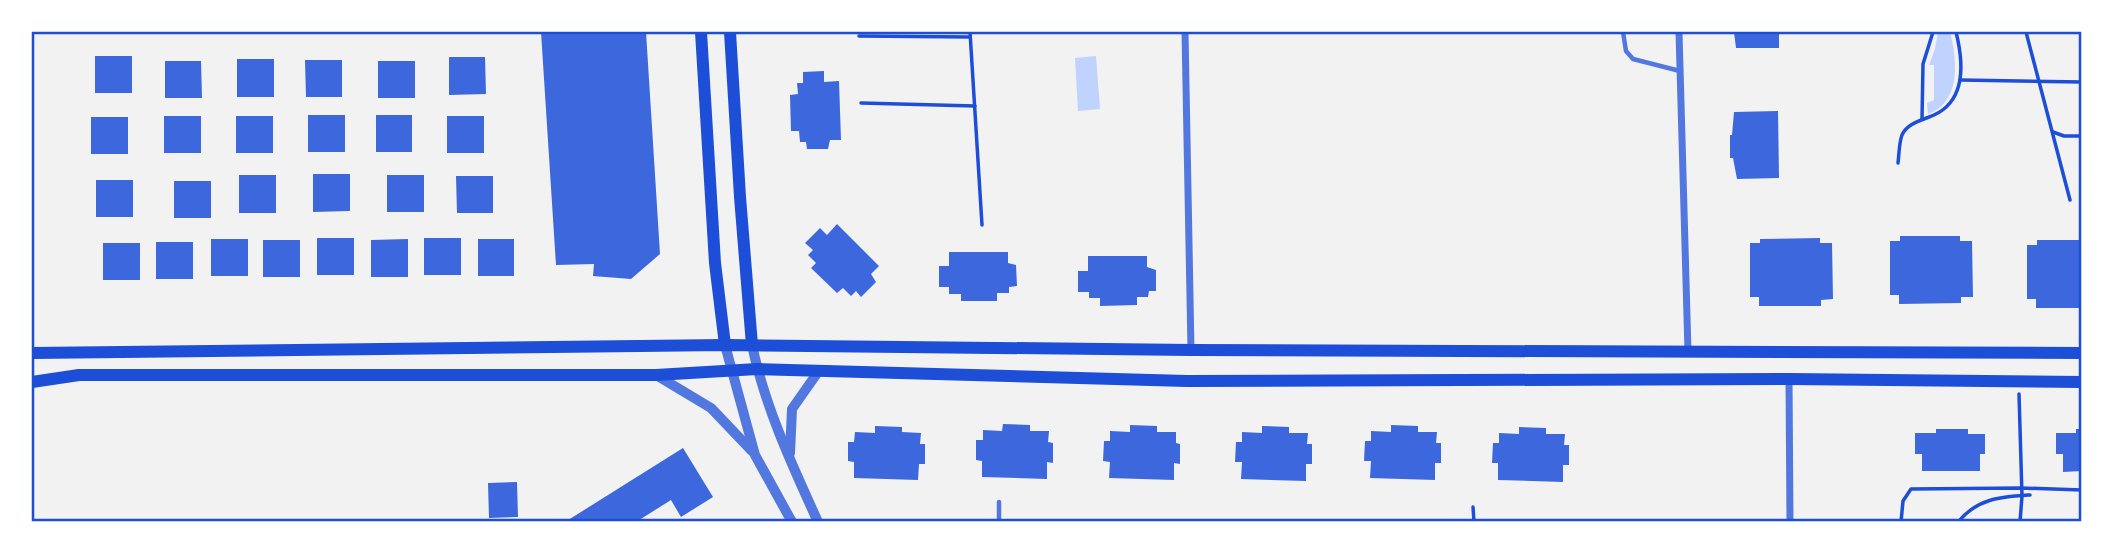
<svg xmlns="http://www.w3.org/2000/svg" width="2113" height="553" viewBox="0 0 2113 553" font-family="Barlow,sans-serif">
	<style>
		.water { fill: #bfd3fe }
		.building { fill: #3d67dc }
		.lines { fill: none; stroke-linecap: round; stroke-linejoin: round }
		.path { stroke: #1d4ed8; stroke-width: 3.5 }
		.service { stroke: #5277de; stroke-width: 4.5 }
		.minor { stroke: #5277de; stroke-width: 7 }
		.tertiary { stroke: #5277de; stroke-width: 10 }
		.secondary { stroke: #1d4ed8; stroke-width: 12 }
		.neatline { fill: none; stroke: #1d4ed8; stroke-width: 2.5 }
	</style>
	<rect width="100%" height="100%" fill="#f2f2f2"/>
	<g class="water">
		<path d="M1938,32h12c7,27 12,70 -22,82l-1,-11 7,-3v-35h-5l6,-16z"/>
		<path d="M1096,56l4,53 -22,2 -3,-53z"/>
	</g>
	<g class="building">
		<path d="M541,32h105l14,222 -29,25 -38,-3 1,-12 -38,1z"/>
		<path d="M1734,32h45v16h-43z"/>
		<rect x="95" y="56" width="37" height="37"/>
		<path d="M449,57h36l1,37 -37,1z"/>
		<rect x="237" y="59" width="37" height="38"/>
		<path d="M305,60h37v37h-36z"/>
		<path d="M165,61h36l1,37h-37z"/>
		<rect x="378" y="61" width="37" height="37"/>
		<path d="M824,71v11l15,-1 2,59h-11l-2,9h-21l-1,-7h-6l-1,-11h-8l-1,-36 8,-1 -1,-11h6v-11z"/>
		<path d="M1778,111l1,67 -42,1 -4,-21h-3v-23h2l2,-23z"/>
		<rect x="308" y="115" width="37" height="37"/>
		<rect x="376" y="115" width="36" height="37"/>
		<rect x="164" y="116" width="37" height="37"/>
		<rect x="236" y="116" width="37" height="37"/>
		<rect x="447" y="116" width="37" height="37"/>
		<rect x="91" y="117" width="37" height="37"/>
		<path d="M313,174h37v37l-37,1z"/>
		<rect x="239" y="175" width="37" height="38"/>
		<rect x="387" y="175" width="37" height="37"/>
		<path d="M456,176h37v37h-36z"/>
		<rect x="96" y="180" width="37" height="37"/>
		<rect x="174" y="181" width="37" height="37"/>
		<path d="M837,224l42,42 -8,8 5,8 -15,15 -5,-6 -5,5 -8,-8 -6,5 -26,-25 5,-5 -8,-8 5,-5 -8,-7 15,-15 7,7z"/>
		<path d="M1900,236h60v5h12l1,56h-12v6l-62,1v-9h-9v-54h10z"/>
		<rect x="317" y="238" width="37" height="37"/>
		<rect x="424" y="238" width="37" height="37"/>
		<path d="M1820,238v5h12l1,56 -12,1v6h-62v-9h-9v-54h10v-4z"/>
		<rect x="211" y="239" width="37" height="37"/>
		<path d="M408,239v38h-37v-37z"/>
		<rect x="478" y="239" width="36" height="37"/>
		<rect x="263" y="240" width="37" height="37"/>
		<path d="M2037,240h45v68h-46v-9h-9v-54h10z"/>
		<rect x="156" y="242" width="37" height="37"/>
		<rect x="103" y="243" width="37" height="37"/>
		<path d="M949,252h59v11l8,2 1,21 -8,1v6h-12v8h-36v-7h-12v-7h-10v-21h10z"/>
		<path d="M1088,256h59v11l9,3v21h-7l-1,6h-11v8l-37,1v-8h-11v-6h-11v-21h10z"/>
		<path d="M1003,424l27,1v6h19l-1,11 5,1v20l-6,-1v17l-65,-2v-16l-6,-1v-20h7v-10l19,1z"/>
		<path d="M1130,425l27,1v6h19v11l4,1v20l-6,-1v17l-65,-2 1,-16 -7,-1 1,-20h6v-10l20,1z"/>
		<path d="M1391,425l27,1v6h19l-1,11h5v20h-6v17l-65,-2 1,-17h-7l1,-20h6v-10l20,1z"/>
		<path d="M875,426l27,1v5l19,1 -1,11h5v20h-6l-1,16 -64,-2v-16l-6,-1v-19h6l1,-10 20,1z"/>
		<path d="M1262,426l27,1v6h19l-1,11h5v20h-6v17l-65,-2 1,-17h-7l1,-20h6v-10l20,1z"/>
		<path d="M1519,427l27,1v6h19l-1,11h5v20h-6v17l-65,-2v-17h-6l1,-20h6v-10l20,1z"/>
		<path d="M1936,429h32v5h17v20h-5v17h-58v-17h-7v-21h21z"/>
		<path d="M2076,429h6v42l-19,1v-18h-7v-21h20z"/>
		<path d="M683,448l30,49 -32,20 -10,-17 -35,22h-71z"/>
		<path d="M517,482l1,35 -29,1 -1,-35z"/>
	</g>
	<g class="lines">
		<g class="path">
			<path d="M970,32l12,193"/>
			<path d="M2026,32l44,168"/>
			<path d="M859,36l111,1"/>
			<path d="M1960,80l122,2"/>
			<path d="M861,103l114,3"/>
			<path d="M1922,119l1,-55 10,-32"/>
			<path d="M2053,132l11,4h18"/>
			<path d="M1898,163c1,-8 1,-20 4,-28 5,-12 21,-15 32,-20 33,-15 29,-55 22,-83"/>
			<path d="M2019,394l3,102 -2,26"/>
			<path d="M1473,507l1,15"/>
			<path d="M1901,522l2,-21 8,-12 110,-1 61,2"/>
			<path d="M1958,522c20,-24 42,-25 72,-27"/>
		</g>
		<g class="service">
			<path d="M1623,32l3,19 7,8 47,12"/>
			<path d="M999,502v20"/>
		</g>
		<g class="minor">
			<path d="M1185,32l6,318"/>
			<path d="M1679,32l9,320"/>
			<path d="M1789,379l1,143"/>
		</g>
		<g class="tertiary">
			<path d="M725,345l30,110 37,67"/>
			<path d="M752,345c13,62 40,120 66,177"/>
			<path d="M656,375l55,33 41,43"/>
			<path d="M790,453l2,-44 26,-37"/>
		</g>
		<g class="secondary">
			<path d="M701,32l14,231 10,82"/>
			<path d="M730,32l10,165 12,148"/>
			<path d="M32,353l693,-8 466,5 891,3"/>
			<path d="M32,382l47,-7h577l101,-6 430,12 602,-2 293,3"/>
		</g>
	</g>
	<rect width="2113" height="553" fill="none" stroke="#ffffff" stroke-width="66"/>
	<rect x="33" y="33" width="2047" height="487" class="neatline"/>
</svg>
